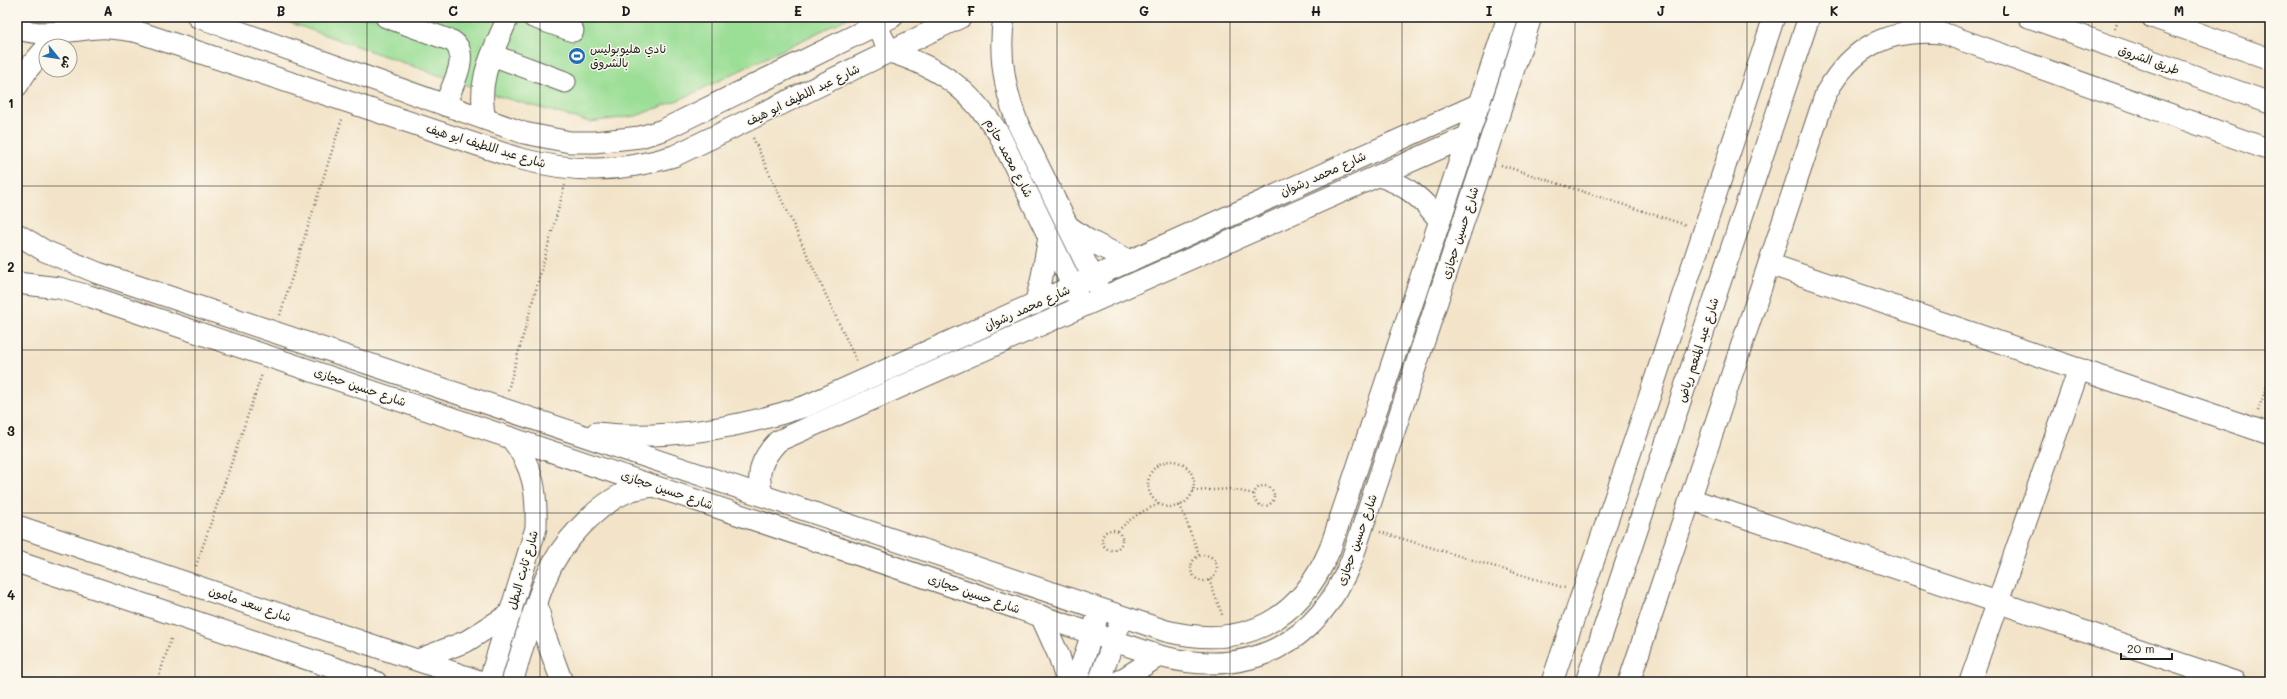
<svg xmlns="http://www.w3.org/2000/svg" width="2287" height="699" viewBox="0 0 2287 699" font-family="Mali,'Playpen Sans Arabic',sans-serif">
	<style>
		.green { fill: #9bde96; stroke: #5c7d59 }
		.lines { fill: none; stroke-linecap: round; stroke-linejoin: round }
		.minor-casing { stroke: #676259; stroke-width: 23 }
		.path { stroke: #676259; stroke-width: 2.5; stroke-dasharray: 1 3; stroke-linecap: butt }
		.minor { stroke: #fff; stroke-width: 21 }
		.grid { fill: none; stroke: #1c1c1c; stroke-width: 1; stroke-opacity: 0.55 }
		.labels { text-anchor: middle; stroke-width: 3; stroke-linejoin: round; paint-order: stroke }
		.poi-label { font-size: 12px; fill: #1c1c1c; stroke: #fbf7ec; text-anchor: start }
		.street-label { font-size: 12px; fill: #1c1c1c; stroke: #fbf7ec }
		.neatline { fill: none; stroke: #1c1c1c; stroke-width: 1.5 }
		.grid-label { font-size: 13px; text-anchor: middle; font-weight: bold; fill: #1c1c1c }
	</style>
	<rect width="100%" height="100%" fill="#fbf7ec"/>
	<filter id="ink" filterUnits="userSpaceOnUse"><feTurbulence type="fractalNoise" baseFrequency=".025" numOctaves="2"/><feDisplacementMap in="SourceGraphic" scale="8" xChannelSelector="R" yChannelSelector="G"/><feConvolveMatrix kernelMatrix="1 2 1 2 8 2 1 2 1" color-interpolation-filters="sRGB"/></filter>
	<filter id="wash" filterUnits="userSpaceOnUse"><feTurbulence type="fractalNoise" baseFrequency=".012" numOctaves="4" result="noise"/><feDisplacementMap in="SourceGraphic" scale="16" xChannelSelector="R" yChannelSelector="G"/><feGaussianBlur stdDeviation="0.9" result="paint"/><feColorMatrix in="noise" values="0 0 0 0 0 0 0 0 0 0 0 0 0 0 0 0 0 1.4 0 .05"/><feComposite in="paint" operator="in"/></filter>
	<g filter="url(#wash)">
		<rect width="100%" height="100%" fill="#f3e4c9"/>
		<path class="green" d="M274,17h576l-169,82 -45,17 -46,6 -92,-26z"/>
	</g>
	<g filter="url(#ink)">
		<g class="lines">
			<g class="minor-casing">
				<g id="minor">
					<path d="M198,17l326,116 46,9h24l46,-5 23,-7 229,-113"/>
					<path d="M386,17l66,24c20,13 -1,46 -7,64"/>
					<path d="M533,17l40,14"/>
					<path d="M1004,17c-6,38 0,72 14,107l81,166"/>
					<path d="M2029,17l241,86"/>
					<path d="M2152,17l118,42"/>
					<path d="M876,25l14,27c51,16 79,37 109,82l80,165"/>
					<path d="M17,29c28,8 53,1 81,-1 14,-1 27,2 40,4l379,126c57,15 101,15 157,-2l287,-139"/>
					<path d="M492,55l73,27"/>
					<path d="M17,86l11,-17 18,-21"/>
					<path d="M485,119c-9,-40 8,-66 23,-102"/>
					<path d="M1379,176c26,8 44,23 61,45"/>
					<path d="M1068,226l20,14 42,21"/>
					<path d="M17,234l28,17 53,22 1068,358c78,19 133,-9 164,-82l178,-532"/>
					<path d="M1769,264l501,170"/>
					<path d="M17,283l42,5 30,8 1070,360c90,23 159,-11 193,-97l179,-542"/>
					<path d="M1035,304l6,-22 8,-45"/>
					<path d="M596,433c72,8 142,-5 210,-27l673,-302"/>
					<path d="M763,496c-8,-23 -1,-38 15,-55l690,-305"/>
					<path d="M1690,499l545,183"/>
					<path d="M17,526l465,156"/>
					<path d="M17,562l359,120"/>
					<path d="M537,604l7,29 18,49"/>
					<path d="M1041,616l18,40 8,26"/>
					<path d="M418,660l49,-19 44,-28"/>
					<path d="M489,682l47,-154c1,-37 -2,-60 -25,-90"/>
					<path d="M512,682c11,-34 20,-71 34,-104 13,-33 52,-76 86,-88 7,-2 14,-3 21,-4"/>
					<path d="M1076,682l20,-61"/>
					<path d="M1099,682l19,-54"/>
					<path d="M1118,682l41,-26"/>
					<path d="M1552,682l95,-278 127,-387"/>
					<path d="M1586,682l223,-665"/>
					<path d="M1629,682l197,-589c27,-47 62,-65 116,-60l328,117"/>
					<path d="M1970,682l109,-313"/>
				</g>
			</g>
			<g class="path">
				<path d="M2115,28l4,-11"/>
				<path d="M753,138l104,224"/>
				<path d="M1501,165l185,60"/>
				<path d="M280,315l62,-196"/>
				<path d="M508,390l57,-205"/>
				<path d="M2258,411l12,-34"/>
				<circle cx="1171" cy="484" r="23"/>
				<circle cx="1264" cy="496" r="10"/>
				<path d="M1193,491l38,-2 23,5"/>
				<path d="M1180,505l20,52"/>
				<circle cx="1112" cy="540" r="10"/>
				<path d="M1118,531c12,-13 24,-20 41,-27"/>
				<path d="M1380,532l185,56"/>
				<circle cx="1204" cy="568" r="13"/>
				<path d="M196,566l66,-192"/>
				<path d="M1209,580l14,37"/>
				<path d="M157,682l14,-43"/>
			</g>
			<use href="#minor" class="minor"/>
		</g>
	</g>
	<path class="grid" d="M195,17v665M367,17v665M540,17v665M712,17v665M885,17v665M1057,17v665M1230,17v665M1402,17v665M1575,17v665M1747,17v665M1920,17v665M2092,17v665M17,186h2253M17,350h2253M17,513h2253"/>
	<defs>
		<g id="stadium-disc" transform="scale(0.9)"><circle r="9.5" fill="#1f6fb2" stroke="#fbf7ec"/><path d="M0-5a6.5 5 0 1 0 0 10a6.5 5 0 1 0 0-10ZM-3.5-1.8h7v3.6h-7Z" fill="#fff"/></g>
	</defs>
	<g fill-rule="evenodd">
		<use href="#stadium-disc" x="577" y="56"/>
	</g>
	<g class="labels">
		<g class="poi-label">
			<text x="590" y="53">نادي هليوبوليس<tspan x="590" dy="14">بالشروق</tspan></text>
		</g>
		<g class="street-label">
			<text transform="translate(2149 60) rotate(20)" y="4">طريق الشروق</text>
			<text transform="translate(803 95) rotate(-26)" y="4">شارع عبد اللطيف ابو هيف</text>
			<text transform="translate(486 146) rotate(17)" y="4">شارع عبد اللطيف ابو هيف</text>
			<text transform="translate(1009 158) rotate(62)" y="4">شارع محمد حازم</text>
			<text transform="translate(1323 174) rotate(-24)" y="4">شارع محمد رشوان</text>
			<text transform="translate(1460 233) rotate(-72)" y="4">شارع حسين حجازى</text>
			<text transform="translate(1027 308) rotate(-24)" y="4">شارع محمد رشوان</text>
			<text transform="translate(1698 350) rotate(-72)" y="4">شارع عبد المنعم رياض</text>
			<text transform="translate(360 387) rotate(19)" y="4">شارع حسين حجازى</text>
			<text transform="translate(667 490) rotate(19)" y="4">شارع حسين حجازى</text>
			<text transform="translate(1357 540) rotate(-70)" y="4">شارع حسين حجازى</text>
			<text transform="translate(523 570) rotate(-74)" y="4">شارع ثابت البطل</text>
			<text transform="translate(974 594) rotate(19)" y="4">شارع حسين حجازى</text>
			<text transform="translate(250 604) rotate(19)" y="4">شارع سعد مأمون</text>
		</g>
	</g>
	<rect width="2287" height="699" fill="none" stroke="#fbf7ec" stroke-width="44"/>
	<g transform="translate(58 58) rotate(120)"><circle r="19" fill="#fbf7ec" stroke="#a29f99"/>
	<path d="M0-3L7 15L0 10L-7 15Z" fill="#1f6fb2"/>
	<text y="-6" font-size="11" font-weight="bold" text-anchor="middle" fill="#1c1c1c">ش</text>
	</g>
	<path d="M2121 653v6h51v-6" fill="none" stroke="#1c1c1c" stroke-width="2"/>
	<text x="2127" y="653" font-size="12" fill="#1c1c1c" stroke="#fbf7ec" stroke-width="3" paint-order="stroke">20 m</text>
	<rect x="22" y="22" width="2243" height="655" class="neatline"/>
	<g class="grid-label">
		<text x="108" y="16">A</text>
		<text x="281" y="16">B</text>
		<text x="453" y="16">C</text>
		<text x="626" y="16">D</text>
		<text x="798" y="16">E</text>
		<text x="971" y="16">F</text>
		<text x="1144" y="16">G</text>
		<text x="1316" y="16">H</text>
		<text x="1489" y="16">I</text>
		<text x="1661" y="16">J</text>
		<text x="1834" y="16">K</text>
		<text x="2006" y="16">L</text>
		<text x="2179" y="16">M</text>
		<text x="11" y="108">1</text>
		<text x="11" y="272">2</text>
		<text x="11" y="436">3</text>
		<text x="11" y="600">4</text>
	</g>
</svg>
